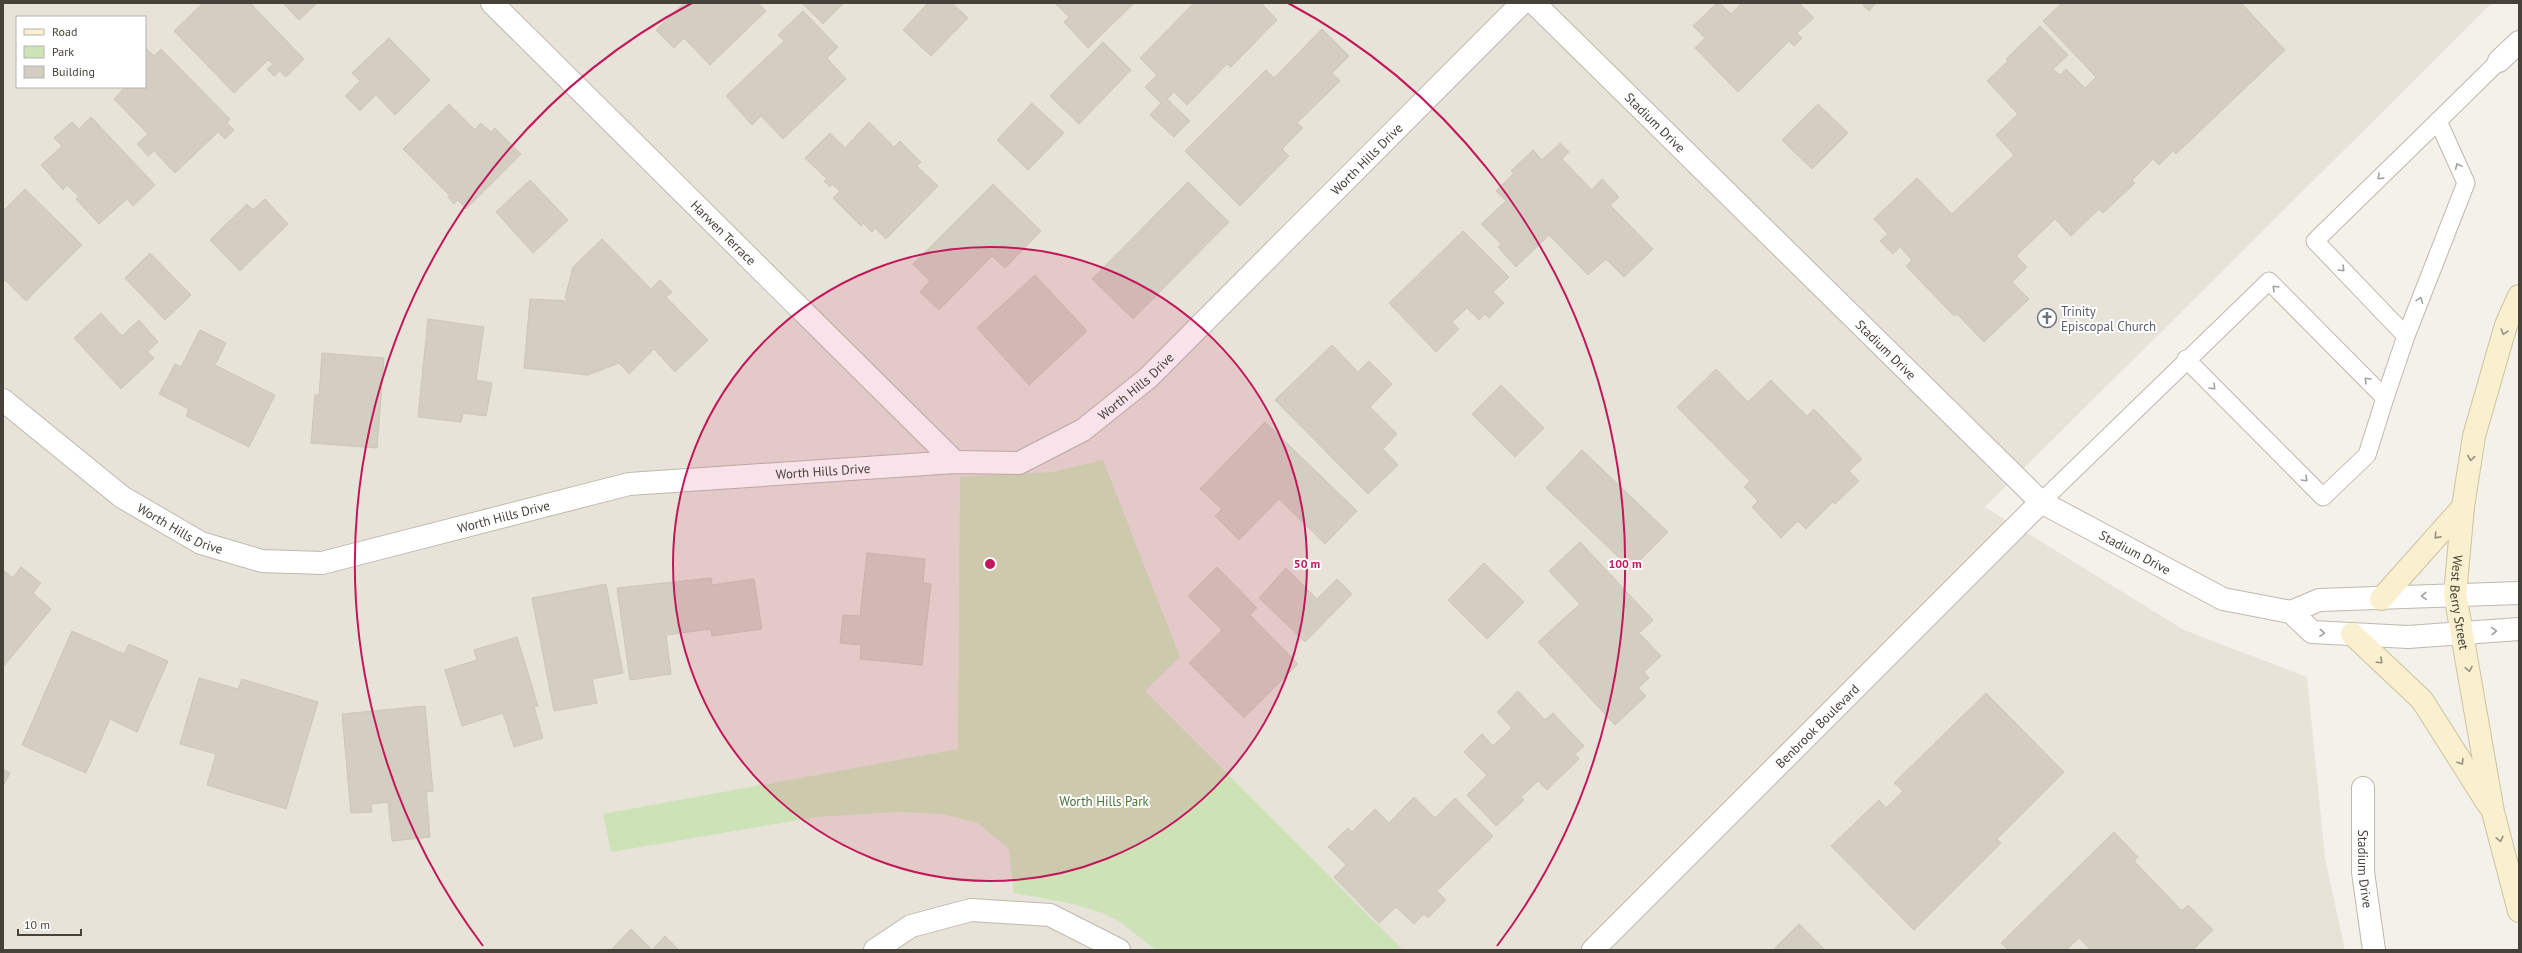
<svg xmlns="http://www.w3.org/2000/svg" width="2522" height="953" viewBox="0 0 2522 953" font-family="'PT Sans',sans-serif">
	<style>
		.residential { fill: #e7e3d9; fill-rule: evenodd }
		.green { fill: #cee2b8 }
		.building { fill: #d4cdc1; stroke: #cec5b5 }
		.lines { fill: none; stroke-linecap: round; stroke-linejoin: round }
		.service-casing { stroke: #beb9ae; stroke-width: 19 }
		.minor-casing { stroke: #beb9ae; stroke-width: 24 }
		.tertiary-casing { stroke: #beb9ae; stroke-width: 24 }
		.secondary-casing { stroke: #cdc39f; stroke-width: 24 }
		.service { stroke: #fff; stroke-width: 17 }
		.minor { stroke: #fff; stroke-width: 22 }
		.tertiary { stroke: #fff; stroke-width: 22 }
		.secondary { stroke: #f9f0cf; stroke-width: 22 }
		.oneway { stroke: #a2a09c }
		.oneway2 { stroke: #97907c }
		.ring { fill: none; stroke: #c2185b; stroke-width: 2 }
		.labels { text-anchor: middle; stroke-width: 4; stroke-linejoin: round; paint-order: stroke }
		.street-label { font-size: 13px; fill: #464239; stroke: #fff }
		.worship-label { font-size: 13px; fill: #5b616d; stroke: #fff; text-anchor: start }
		.park-label { font-size: 13px; fill: #497233; stroke: #fff }
		.centre { fill: #c2185b; stroke: #fff; stroke-width: 2 }
		.ring-label { font-size: 12px; text-anchor: middle; font-weight: bold; fill: #c2185b; stroke: #fff; stroke-width: 4; stroke-linejoin: round; paint-order: stroke }
	</style>
	<rect width="100%" height="100%" fill="#f3f1ea"/>
	<path class="residential" d="M3,3h2489l-507,504 199,123 123,47 18,182 20,91h-2342zM17,17h128v70h-128z"/>
	<path class="green" d="M1103,460l77,197 -35,34 258,259h-247l-36,-28 -17,-9 -34,-10 -55,-10 -5,-44 -31,-26 -36,-9 -45,-2 -80,5 -206,35 -8,-38 355,-65 2,-272 92,-5z"/>
	<g class="building">
		<path d="M203,3h47l54,56 -18,18 -6,-6 -6,5 -7,-7 6,-5 -5,-4 -34,33 -60,-62z"/>
		<path d="M283,3h34l-18,17z"/>
		<path d="M684,3h74l8,8 -56,54 -26,-27 -10,10 -18,-18z"/>
		<path d="M802,3h42l-21,21z"/>
		<path d="M928,3h24l16,15 -37,38 -28,-26z"/>
		<path d="M1055,3h79l-46,45 -24,-26 5,-5z"/>
		<path d="M1194,3h67l16,17 -46,47 -4,-3 -40,41 -13,-13 -7,7 23,22 -16,16 -24,-22 11,-12 -16,-16 12,-12 -17,-17z"/>
		<path d="M1717,3h3l11,11 11,-11h36l3,3 3,-3h15l15,15 -17,15 5,5 -8,8 -5,-5 -51,51 -43,-44 10,-10 -12,-12z"/>
		<path d="M1861,3h15l-7,8z"/>
		<path d="M2062,3h179l44,47 -109,104 -3,-3 -14,14 -6,-6 -21,21 3,3 -32,30 -4,-4 -28,27 -16,-17 -39,37 11,11 -15,15 17,17 -45,43 -27,-28 -3,2 -48,-50 6,-6 -12,-13 -7,7 -13,-13 8,-7 -14,-15 43,-41 35,36 62,-59 -18,-20 22,-21 -31,-33 21,-20 -2,-2 34,-33 28,29 -15,14 7,6 6,-6 19,19 11,-11 -53,-56z"/>
		<path d="M803,11l35,36 -11,11 19,21 -63,60 -22,-23 -9,9 -26,-29 58,-55 -6,-6z"/>
		<path d="M1322,29l27,27 -17,17 8,8 -43,42 6,5 -21,21 7,7 -49,50 -55,-55 81,-81 8,8z"/>
		<path d="M389,38l41,42 -35,35 -19,-20 -16,16 -15,-15 15,-15 -8,-8z"/>
		<path d="M1103,42l28,28 -52,54 -29,-28z"/>
		<path d="M145,47l9,9 7,-7 69,70 -3,4 7,7 -9,9 -7,-7 -43,41 -21,-22 -6,5 -11,-12 11,-10 -34,-35 11,-12h20z"/>
		<path d="M1032,103l32,30 -36,37 -31,-30z"/>
		<path d="M449,104l26,26 6,-7 10,9 4,-4 26,26 -55,55 -8,-9 -4,4 -6,-7 2,-1 -47,-47z"/>
		<path d="M1818,104l30,29 -36,36 -30,-29z"/>
		<path d="M91,117l64,68 -22,21 -6,-7 -28,25 -23,-25 3,-2 -12,-12 -4,5 -22,-25 21,-19 -8,-8 18,-16 7,7z"/>
		<path d="M869,122l25,25 6,-6 21,21 -4,4 21,20 -52,53 -11,-11 -3,4 -9,-9 -2,3 -28,-28 7,-7 -8,-7 -2,3 -6,-6 3,-2 -22,-21 25,-25 15,15z"/>
		<path d="M1560,143l9,9 -7,7 30,31 10,-11 17,18 -9,8 43,44 -29,28 -18,-18 -18,16 -39,-40 -33,32 -18,-20 3,-3 -20,-20 25,-23 -10,-10 18,-18 -3,-2 22,-21 9,10z"/>
		<path d="M530,180l38,40 -35,33 -37,-41z"/>
		<path d="M1188,182l41,40 -96,97 -41,-40z"/>
		<path d="M993,184l48,47 -36,37 -13,-12 -53,54 -19,-18 10,-11 -17,-17z"/>
		<path d="M25,189l57,56 -56,56 -21,-21 -2,2v-71z"/>
		<path d="M265,199l23,25 -48,47 -30,-31 37,-36 6,6z"/>
		<path d="M1463,231l46,46 -16,15 11,11 -15,15 -4,-4 -6,6 -12,-12 -15,14 7,7 -23,23 -47,-49z"/>
		<path d="M602,239l49,50 9,-9 12,12 -6,5 42,43 -33,32 -21,-23 -25,25 -10,-11 -31,12 -64,-7 6,-69 39,2 -4,-3 8,-31z"/>
		<path d="M150,253l41,42 -26,25 -40,-42z"/>
		<path d="M1035,275l52,56 -58,54 -52,-57z"/>
		<path d="M101,313l21,23 17,-16 19,22 -11,10 7,6 -33,31 -47,-51z"/>
		<path d="M428,319l56,8 -8,53 16,3 -6,33 -23,-3 -2,9 -43,-5z"/>
		<path d="M200,330l26,13 -11,22 60,30 -26,52 -63,-31 3,-7 -30,-15 16,-30 6,3z"/>
		<path d="M1332,345l26,27 11,-11 23,23 -22,23 27,27 -14,15 15,16 -30,29 -93,-94z"/>
		<path d="M322,353l62,5 -7,90 -66,-5 4,-48h4z"/>
		<path d="M1716,369l32,33 23,-22 36,36 7,-7 48,50 -13,12 10,10 -24,23 -2,-2 -27,27 -8,-8 -17,17 -29,-31 6,-6 -14,-14 6,-6 -73,-74z"/>
		<path d="M1501,385l43,43 -29,29 -43,-43z"/>
		<path d="M1265,422l92,89 -32,33 -46,-45 -40,41 -24,-24 7,-7 -22,-20z"/>
		<path d="M1582,450l86,82 -37,37 -85,-81z"/>
		<path d="M1580,542l73,78 -14,13 22,23 -17,16 5,6 -11,10 8,8 -31,29 -77,-83 42,-38 -31,-33z"/>
		<path d="M867,553l58,6 -2,24 8,1 -9,81 -62,-6 1,-14 -21,-2 3,-28 17,1z"/>
		<path d="M1484,563l40,39 -37,37 -39,-39z"/>
		<path d="M21,567l20,16 -8,10 18,16 -48,58v-97l10,8z"/>
		<path d="M1217,567l40,41 -7,7 48,49 -54,54 -55,-55 33,-33 -34,-34z"/>
		<path d="M1286,568l31,31 20,-20 15,15 -47,48 -46,-44z"/>
		<path d="M711,578l1,7 42,-6 8,50 -50,7 -1,-7 -45,6 5,39 -41,6 -13,-92z"/>
		<path d="M606,584l17,89 -31,6 5,24 -43,8 -22,-113z"/>
		<path d="M72,631l52,23 5,-10 39,17 -31,71 -27,-13 -24,54 -64,-28z"/>
		<path d="M517,637l21,69 -4,1 9,31 -29,9 -11,-34 -41,13 -17,-56 32,-10 -3,-10z"/>
		<path d="M199,678l39,11 4,-10 76,23 -32,107 -79,-24 9,-31 -36,-10z"/>
		<path d="M1518,691l27,29 8,-7 31,33 -9,8 4,5 -32,31 -9,-9 -17,16 3,3 -28,26 -29,-31 20,-20 -23,-23 18,-18 11,12 19,-18 -15,-16z"/>
		<path d="M1986,693l78,79 -67,67 4,4 -87,87 -83,-84 48,-46 7,8 17,-17 -9,-8z"/>
		<path d="M425,706l8,85 -7,1 4,45 -38,4 -4,-39 -17,2 1,8 -21,1 -9,-99z"/>
		<path d="M3,769l7,4 -7,13z"/>
		<path d="M1414,797l21,21 20,-20 38,38 -56,55 9,9 -18,18 -4,-4 -10,10 -18,-17 -17,16 -45,-46 12,-12 -18,-18 20,-19 4,4 23,-23 14,14z"/>
		<path d="M2114,832l24,25 -4,4 48,50 6,-6 25,25 -20,20h-102l-12,-12 -13,12h-58l-7,-7z"/>
		<path d="M1799,924l26,26h-52z"/>
		<path d="M631,929l21,21 13,-14 14,14h-68z"/>
	</g>
	<g class="lines">
		<g class="service-casing">
			<g id="service">
				<path d="M2438,121l61,-60"/>
				<path d="M2385,398l21,-62 60,-153 -28,-62 -123,120 91,95"/>
				<path d="M2041,502l228,-221 116,117 -18,57 -44,42 -137,-138"/>
			</g>
		</g>
		<g class="minor-casing">
			<g id="minor">
				<path id="s1" d="M492,3l463,459"/>
				<path d="M2499,61l20,-19"/>
				<path id="s2" d="M3,400l119,97 79,46 61,18 60,2 307,-79 326,-22 64,1 64,-33 65,-52 374,-375"/>
				<path id="s3" d="M2363,788v84l11,78"/>
				<path d="M875,950l36,-24 60,-16 79,5 69,35"/>
			</g>
		</g>
		<g class="tertiary-casing">
			<g id="tertiary">
				<path id="s4" d="M1534,3l507,499 182,97 68,13 21,20 96,5 111,-8"/>
				<path d="M2291,612l28,-12 200,-7"/>
				<path id="s5" d="M1593,950l448,-448"/>
			</g>
		</g>
		<g class="secondary-casing">
			<g id="secondary">
				<path id="s6" d="M2519,296l-13,29 -32,111 -11,71 -8,87 38,218 26,99"/>
				<path d="M2381,599l82,-92"/>
				<path d="M2352,634l70,66 66,104"/>
			</g>
		</g>
		<use href="#service" class="service"/>
		<use href="#minor" class="minor"/>
		<use href="#tertiary" class="tertiary"/>
		<use href="#secondary" class="secondary"/>
	</g>
	<defs><path id="oneway-chevron" d="M-2-3.5L2.5 0L-2 3.5" fill="none" stroke-width="1.6" stroke-linecap="round" stroke-linejoin="round"/></defs>
	<g class="oneway">
		<use href="#oneway-chevron" transform="translate(2458 166) rotate(-114)"/>
		<use href="#oneway-chevron" transform="translate(2380 177) rotate(136)"/>
		<use href="#oneway-chevron" transform="translate(2342 269) rotate(46)"/>
		<use href="#oneway-chevron" transform="translate(2275 288) rotate(-135)"/>
		<use href="#oneway-chevron" transform="translate(2420 300) rotate(-69)"/>
		<use href="#oneway-chevron" transform="translate(2367 380) rotate(-135)"/>
		<use href="#oneway-chevron" transform="translate(2213 387) rotate(45)"/>
		<use href="#oneway-chevron" transform="translate(2305 479) rotate(45)"/>
		<use href="#oneway-chevron" transform="translate(2424 596) rotate(176)"/>
		<use href="#oneway-chevron" transform="translate(2494 631) rotate(-4)"/>
		<use href="#oneway-chevron" transform="translate(2322 633) rotate(3)"/>
	</g>
	<g class="oneway2">
		<use href="#oneway-chevron" transform="translate(2504 332) rotate(106)"/>
		<use href="#oneway-chevron" transform="translate(2471 458) rotate(99)"/>
		<use href="#oneway-chevron" transform="translate(2437 536) rotate(132)"/>
		<use href="#oneway-chevron" transform="translate(2380 661) rotate(43)"/>
		<use href="#oneway-chevron" transform="translate(2469 669) rotate(80)"/>
		<use href="#oneway-chevron" transform="translate(2461 762) rotate(58)"/>
		<use href="#oneway-chevron" transform="translate(2500 839) rotate(76)"/>
	</g>
	<circle cx="990" cy="564" r="317" fill="#c2185b" fill-opacity=".12"/>
	<g class="ring">
		<circle cx="990" cy="564" r="317"/>
		<path d="M483 946A635 635 0 0 1 692 3M1288 3A635 635 0 0 1 1497 946"/>
	</g>
	<defs>
		<g id="church-ring" transform="scale(1)"><circle r="9.5" fill="#fff" stroke="#6b7280" stroke-width="1.5"/><path d="M-1.2-6h2.4v3.5h3.3v2.4h-3.3V6h-2.4V-.1h-3.3v-2.4h3.3Z" fill="#6b7280"/></g>
	</defs>
	<g fill-rule="evenodd">
		<use href="#church-ring" x="2047" y="318"/>
	</g>
	<g class="labels">
		<g class="street-label">
			<text dy="5" stroke="none"><textPath href="#s4" startOffset="170">Stadium Drive</textPath></text>
			<text dy="5" stroke="none"><textPath href="#s2" startOffset="1541">Worth Hills Drive</textPath></text>
			<text dy="5" stroke="none"><textPath href="#s1" startOffset="326">Harwen Terrace</textPath></text>
			<text dy="5" stroke="none"><textPath href="#s4" startOffset="494">Stadium Drive</textPath></text>
			<text dy="5" stroke="none"><textPath href="#s2" startOffset="1217">Worth Hills Drive</textPath></text>
			<text dy="5" stroke="none"><textPath href="#s2" startOffset="880">Worth Hills Drive</textPath></text>
			<text dy="5" stroke="none"><textPath href="#s2" startOffset="556">Worth Hills Drive</textPath></text>
			<text dy="5" stroke="none"><textPath href="#s2" startOffset="220">Worth Hills Drive</textPath></text>
			<text dy="5" stroke="none"><textPath href="#s4" startOffset="818">Stadium Drive</textPath></text>
			<text dy="5" stroke="none"><textPath href="#s6" startOffset="315">West Berry Street</textPath></text>
			<text dy="5" stroke="none"><textPath href="#s5" startOffset="317">Benbrook Boulevard</textPath></text>
			<text dy="5" stroke="none"><textPath href="#s3" startOffset="81">Stadium Drive</textPath></text>
		</g>
		<g class="worship-label">
			<text x="2061" y="316">Trinity<tspan x="2061" dy="15">Episcopal Church</tspan></text>
		</g>
		<g class="park-label">
			<text x="1104" y="806">Worth Hills Park</text>
		</g>
	</g>
	<circle cx="990" cy="564" r="6" class="centre"/>
	<g class="ring-label">
		<text x="1307" y="568">50 m</text>
		<text x="1625" y="568">100 m</text>
	</g>
	<rect width="2522" height="953" fill="none" stroke="#464239" stroke-width="8"/>
	<rect x="16" y="16" width="130" height="72" fill="#ffffff" stroke="#b5b3b0"/>
	<rect x="24" y="29" width="20" height="6" fill="#f9f0cf" stroke="#b5b3b0"/>
	<text x="52" y="36" font-size="12" fill="#464239">Road</text>
	<rect x="24" y="46" width="20" height="12" fill="#cee2b8" stroke="#b5b3b0"/>
	<text x="52" y="56" font-size="12" fill="#464239">Park</text>
	<rect x="24" y="66" width="20" height="12" fill="#d4cdc1" stroke="#b5b3b0"/>
	<text x="52" y="76" font-size="12" fill="#464239">Building</text>
	<path d="M18 929v6h63v-6" fill="none" stroke="#464239" stroke-width="2"/>
	<text x="24" y="929" font-size="12" fill="#464239" stroke="#ffffff" stroke-width="3" paint-order="stroke">10 m</text>
</svg>
